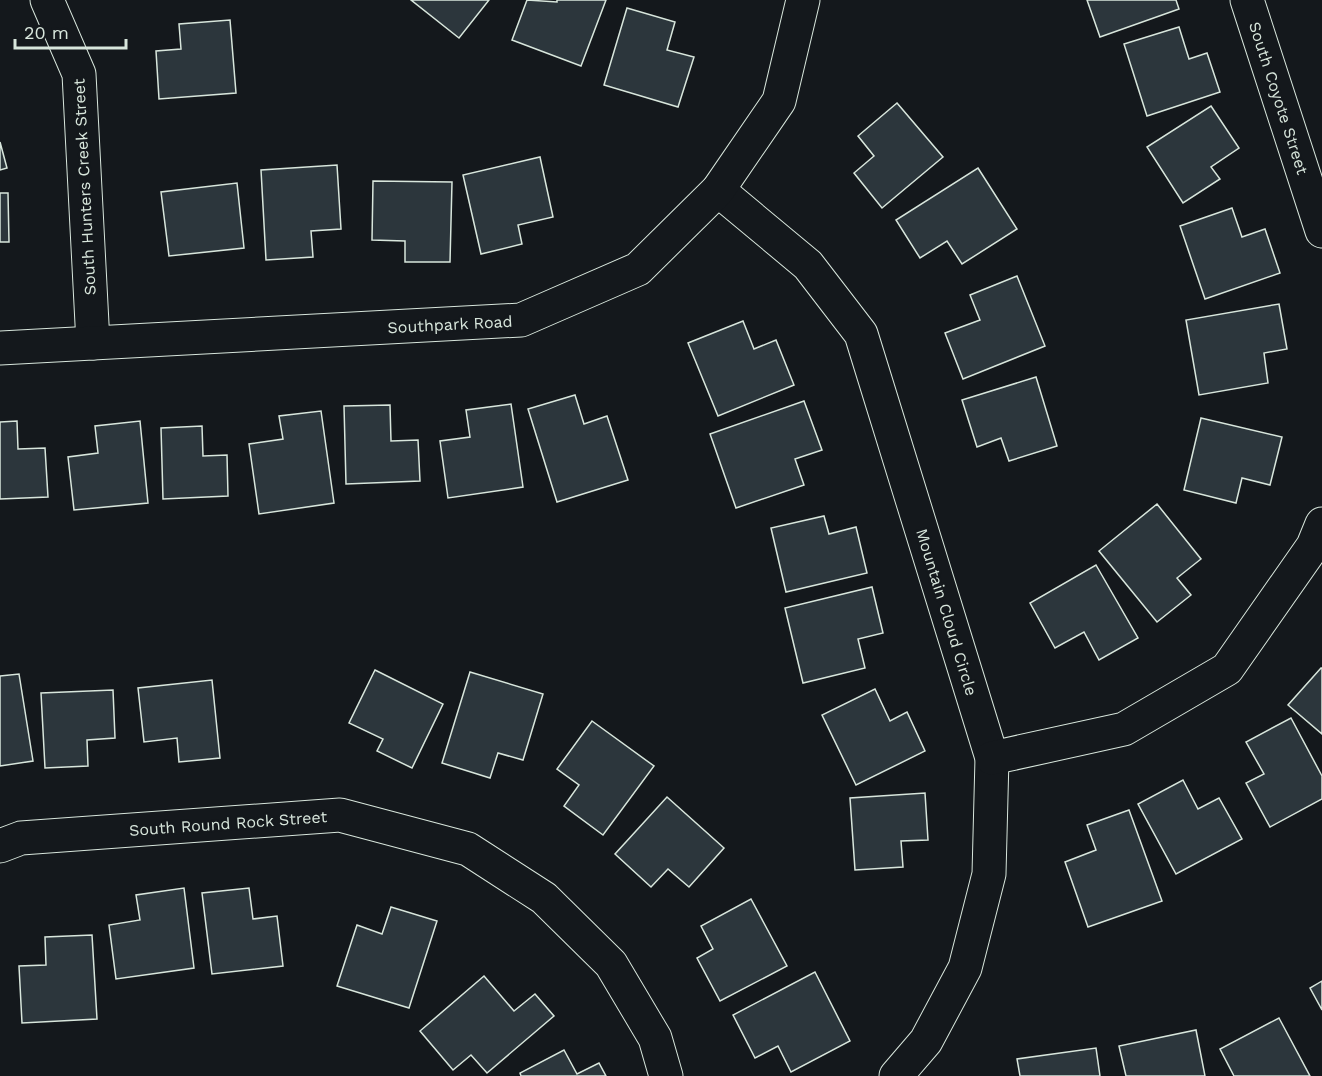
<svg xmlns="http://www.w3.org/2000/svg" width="1322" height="1076" viewBox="0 0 1322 1076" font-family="'Work Sans',sans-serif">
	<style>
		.building { fill: #2c363c; stroke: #d8e6dc; stroke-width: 1.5 }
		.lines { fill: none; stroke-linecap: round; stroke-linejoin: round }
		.street-casing { stroke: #d8e6dc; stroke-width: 35 }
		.secondary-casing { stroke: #d8e6dc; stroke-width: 35 }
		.street { stroke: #14181c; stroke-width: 33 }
		.secondary { stroke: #14181c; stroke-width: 33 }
		.labels { text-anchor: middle; stroke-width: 4.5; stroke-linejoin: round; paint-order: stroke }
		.street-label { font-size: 16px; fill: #d8e6dc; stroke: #14181c }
	</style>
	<rect width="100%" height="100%" fill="#14181c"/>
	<g class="building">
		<path d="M411,0h78l-30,38z"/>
		<path d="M527,0l30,2v-2h49l-25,66 -69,-26z"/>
		<path d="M1087,0h89l3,9 -79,28z"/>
		<path d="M627,8l48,14 -8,28 27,7 -16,50 -74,-22z"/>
		<path d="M230,20l6,73 -77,6 -3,-48 25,-2 -2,-25z"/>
		<path d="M1179,27l10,32 18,-6 13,39 -73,24 -23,-72z"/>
		<path d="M897,103l46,54 -61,51 -28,-35 20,-17 -16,-20z"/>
		<path d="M1211,106l28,42 -28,19 9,12 -37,24 -36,-56z"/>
		<path d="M0,142l7,26 -7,2z"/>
		<path d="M540,157l13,60 -35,8 4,19 -41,10 -18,-79z"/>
		<path d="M337,165l4,64 -30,2 2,26 -47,3 -5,-90z"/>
		<path d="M978,168l39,61 -55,35 -15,-23 -27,17 -24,-38z"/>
		<path d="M373,181l79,1 -2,80h-45v-21l-33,-1z"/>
		<path d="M237,183l7,65 -75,8 -8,-64z"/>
		<path d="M0,193h8l1,49h-9z"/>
		<path d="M1232,208l10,29 23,-8 15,44 -75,26 -25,-73z"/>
		<path d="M1017,276l28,70 -82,33 -18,-46 35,-13 -10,-25z"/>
		<path d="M1279,304l8,45 -23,4 4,30 -69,12 -13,-75z"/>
		<path d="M743,321l11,28 22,-9 18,45 -76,31 -30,-73z"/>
		<path d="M1036,377l21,69 -48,15 -8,-23 -24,9 -15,-47z"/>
		<path d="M575,395l9,29 23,-8 21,64 -71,22 -29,-93z"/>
		<path d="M804,401l18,49 -27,9 9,26 -68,23 -26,-74z"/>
		<path d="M511,404l12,83 -75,11 -8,-57 30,-4 -4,-27z"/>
		<path d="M390,405l1,36 27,-1 2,41 -74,3 -2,-78z"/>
		<path d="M321,411l13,92 -75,11 -10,-70 34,-5 -4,-23z"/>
		<path d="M1201,418l81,19 -12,48 -28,-7 -6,25 -52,-13z"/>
		<path d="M17,421l1,28 27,-1 3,49 -48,2v-77z"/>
		<path d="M140,421l8,82 -74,7 -6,-53 30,-4 -3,-27z"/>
		<path d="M202,426l1,30 24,-1 1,41 -65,3 -2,-71z"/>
		<path d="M1157,504l44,55 -24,19 14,17 -34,27 -58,-71z"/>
		<path d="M824,516l5,18 27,-7 11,46 -81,19 -15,-64z"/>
		<path d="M1096,565l42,73 -39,22 -15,-28 -29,16 -25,-45z"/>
		<path d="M872,587l11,46 -25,6 7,29 -62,15 -18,-75z"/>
		<path d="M1321,668h1v66l-34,-29z"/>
		<path d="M375,670l68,34 -31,64 -35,-17 6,-12 -34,-16z"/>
		<path d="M470,672l73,22 -20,66 -25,-7 -8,25 -48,-15z"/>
		<path d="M19,674l14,87 -33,5v-90z"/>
		<path d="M212,680l8,78 -41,4 -2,-24 -33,4 -6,-54z"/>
		<path d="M875,689l15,32 17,-9 18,39 -69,34 -34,-70z"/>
		<path d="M113,690l2,48 -28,2 1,26 -43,2 -4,-75z"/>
		<path d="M1291,718l31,58v23l-52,28 -24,-44 18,-9 -18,-32z"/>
		<path d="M592,721l62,45 -51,69 -39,-29 15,-21 -22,-16z"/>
		<path d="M1183,780l15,29 21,-11 23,41 -66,35 -38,-70z"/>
		<path d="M925,793l3,47 -27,1 2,26 -48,3 -5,-72z"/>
		<path d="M667,797l57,51 -35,39 -21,-18 -17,18 -36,-33z"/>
		<path d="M1129,810l33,91 -74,26 -23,-65 31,-12 -9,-25z"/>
		<path d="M184,888l10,80 -78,11 -7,-54 31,-5 -4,-25z"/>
		<path d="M249,888l4,31 24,-3 6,50 -71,8 -10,-81z"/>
		<path d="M751,899l36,67 -67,35 -23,-43 16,-9 -12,-23z"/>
		<path d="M391,907l46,14 -28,87 -72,-22 20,-61 25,9z"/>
		<path d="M92,935l5,84 -75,4 -3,-57 27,-1 -1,-28z"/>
		<path d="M815,972l35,69 -59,31 -13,-26 -23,12 -22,-43z"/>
		<path d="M484,976l30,35 21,-17 19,22 -67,57 -16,-18 -18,15 -33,-39z"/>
		<path d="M1322,981v29l-12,-22z"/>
		<path d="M1279,1018l31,58h-76l-14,-27z"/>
		<path d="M1196,1030l9,46h-79l-7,-30z"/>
		<path d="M1096,1048l4,28h-80l-3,-17z"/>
		<path d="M564,1050l13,24 22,-11 7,13h-85l-1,-3z"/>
	</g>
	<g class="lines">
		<g class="street-casing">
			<g id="street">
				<path d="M47,0l32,74 14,269"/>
				<path d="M1247,0l75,231"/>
				<path d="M718,190l90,75 53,69 131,424 -3,116 -24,94 -39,73 -30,35"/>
				<path d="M992,758l132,-29 103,-60 86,-123 9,-22"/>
				<path d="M0,846l21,-8 319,-23 128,34 76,49 67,66 44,74 11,38"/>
			</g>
		</g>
		<g class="secondary-casing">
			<path id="secondary" d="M0,348l521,-28 117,-51 80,-79 61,-89 24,-101"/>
		</g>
		<use href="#street" class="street"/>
		<use href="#secondary" class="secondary"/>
	</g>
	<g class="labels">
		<g class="street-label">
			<text transform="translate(1279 98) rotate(72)" y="6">South Coyote Street</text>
			<text transform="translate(84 187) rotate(-93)" y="6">South Hunters Creek Street</text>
			<text transform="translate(450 324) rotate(-3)" y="6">Southpark Road</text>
			<text transform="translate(947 612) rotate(73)" y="6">Mountain Cloud Circle</text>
			<text transform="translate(228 823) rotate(-4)" y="6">South Round Rock Street</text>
		</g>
	</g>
	<path d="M15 39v9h111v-9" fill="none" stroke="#d8e6dc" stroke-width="3"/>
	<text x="24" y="39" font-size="18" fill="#d8e6dc" stroke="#14181c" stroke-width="4.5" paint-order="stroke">20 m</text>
</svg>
